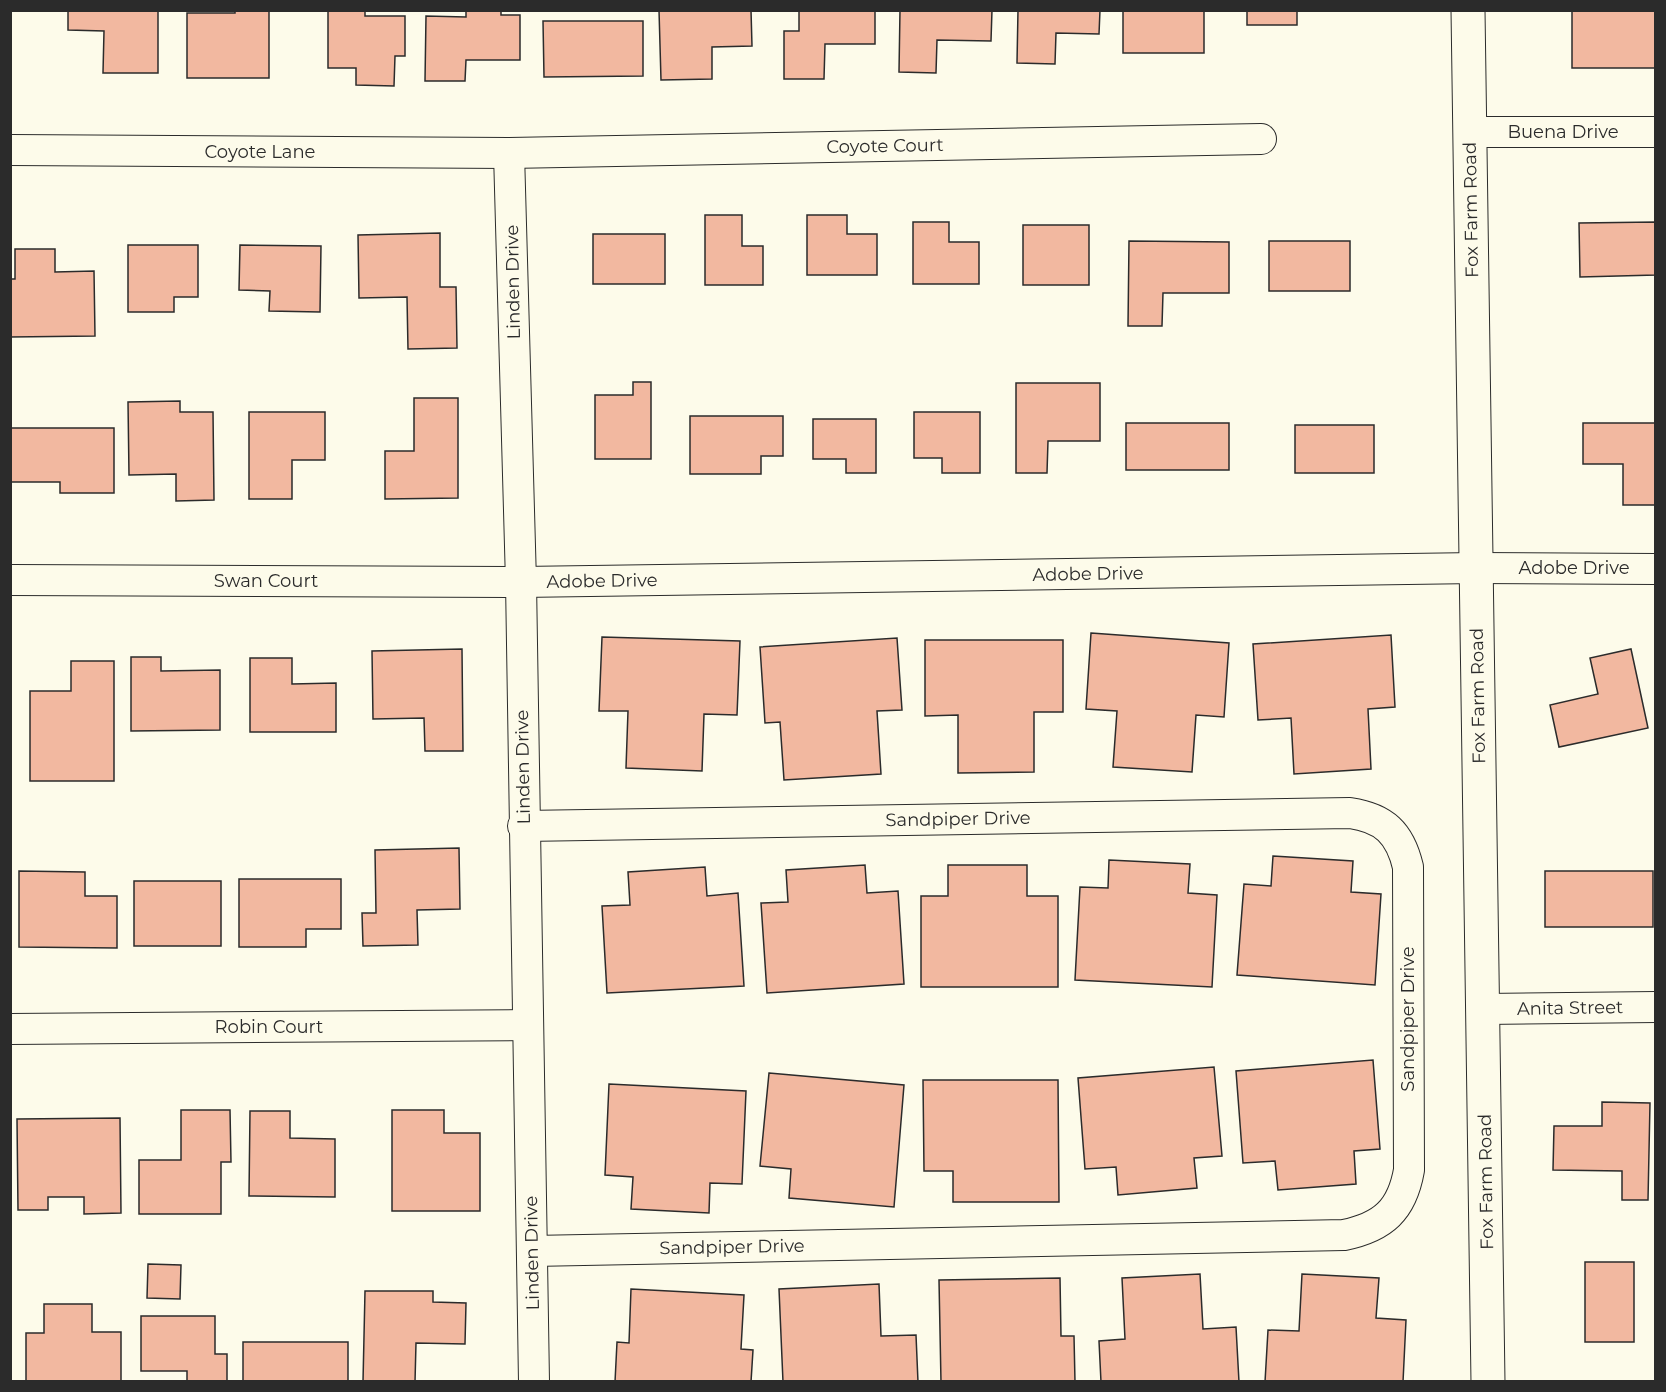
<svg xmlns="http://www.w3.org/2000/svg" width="1666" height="1392" viewBox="0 0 1666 1392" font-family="Montserrat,sans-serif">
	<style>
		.building { fill: #f2b8a0; stroke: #2b2b2b; stroke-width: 1.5 }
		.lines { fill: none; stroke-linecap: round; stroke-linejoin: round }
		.minor-casing { stroke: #2b2b2b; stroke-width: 32 }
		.tertiary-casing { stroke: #2b2b2b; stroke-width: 35 }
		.minor { stroke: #fdfbea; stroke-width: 30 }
		.tertiary { stroke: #fdfbea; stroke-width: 33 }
		.labels { text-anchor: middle; stroke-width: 4.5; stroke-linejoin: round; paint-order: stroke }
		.street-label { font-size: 18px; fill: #2b2b2b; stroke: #fdfbea }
	</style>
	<rect width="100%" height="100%" fill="#fdfbea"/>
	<g class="building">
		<path d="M68,10h90v63h-55l1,-42 -36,-1z"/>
		<path d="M235,10h34v68h-82v-65h48z"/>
		<path d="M328,10h37v6h40v40h-10l-1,30 -38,-1v-17h-28z"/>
		<path d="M466,10h35v5h19v45h-54l-1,21h-40l1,-65 40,1z"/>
		<path d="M659,10h92l1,36 -40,1v32l-51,1z"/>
		<path d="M799,10h76v34h-50l-1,35h-40v-48h15z"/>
		<path d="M900,10h92l-1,31 -54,-1 -1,33 -37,-1z"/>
		<path d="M1018,10h82l-1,24 -43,-1 -1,31 -38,-1z"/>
		<rect x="1123" y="10" width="81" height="43"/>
		<rect x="1247" y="10" width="50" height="15"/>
		<rect x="1572" y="10" width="84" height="58"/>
		<path d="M543,21h100v55l-99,1z"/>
		<path d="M705,215h37v31h21v39h-58z"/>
		<path d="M807,215h40v19h30v41h-70z"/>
		<path d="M913,222h36v20h30v42h-66z"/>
		<path d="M1656,222v53l-76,2 -1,-54z"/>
		<rect x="1023" y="225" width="66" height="60"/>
		<path d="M440,233v54h16l1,61 -49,1 -1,-52 -48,1 -1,-63z"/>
		<rect x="593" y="234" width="72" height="50"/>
		<path d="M1129,241l100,1v51h-66l-1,33h-34z"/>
		<rect x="1269" y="241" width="81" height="50"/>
		<path d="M128,245h70v52h-24v15h-46z"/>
		<path d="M240,245l81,1 -1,66 -51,-1 1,-20 -31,-1z"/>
		<path d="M15,249h40v23l39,-1 1,65 -85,1v-58h5z"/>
		<path d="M633,382h18v77h-56v-64h38z"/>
		<path d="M1016,383h84v58h-52l-1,32h-31z"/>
		<path d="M414,398h44v100l-73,1v-48h29z"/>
		<path d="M180,401v11h33l1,88 -38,1v-27l-47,1 -1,-73z"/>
		<path d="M249,412h76v48h-33v39h-43z"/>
		<path d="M914,412h66v61h-38v-15h-28z"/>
		<path d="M690,416h93v40h-22v18h-71z"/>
		<path d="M813,419h63v54h-30v-14h-33z"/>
		<rect x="1126" y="423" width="103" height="47"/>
		<path d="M1583,423h73v82h-33v-41h-40z"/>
		<rect x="1295" y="425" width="79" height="48"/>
		<path d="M10,428h104v65h-54v-11h-50z"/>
		<path d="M1091,633l138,10 -5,74 -28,-2 -4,57 -79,-5 4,-56 -31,-2z"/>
		<path d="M1391,635l4,72 -27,2 3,60 -77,5 -3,-56 -33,2 -5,-76z"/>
		<path d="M602,637l138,4 -3,74 -33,-1 -2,57 -76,-3 2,-57h-29z"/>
		<path d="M897,638l5,72 -25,1 4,63 -97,6 -4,-58 -15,1 -5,-76z"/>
		<path d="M925,640h138v72h-29v60l-76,1v-58l-33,1z"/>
		<path d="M462,649l1,102h-38l-1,-33 -51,1 -1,-68z"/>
		<path d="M1631,649l17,79 -89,19 -9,-42 48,-11 -8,-36z"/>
		<path d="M131,657h30v14l59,-1v60l-89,1z"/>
		<path d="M250,658h42v26l44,-1v49h-86z"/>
		<path d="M71,661h43v120h-84v-90h41z"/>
		<path d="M459,848l1,61 -43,1 1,35 -55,1 -1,-33h14l-1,-63z"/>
		<path d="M1273,856l80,5 -2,31 30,2 -6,91 -138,-10 7,-91 27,2z"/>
		<path d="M1109,860l81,4 -2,29 29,2 -5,92 -137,-7 5,-93 28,1z"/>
		<path d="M865,865l2,28 31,-2 6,93 -137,9 -6,-90 27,-1 -2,-32z"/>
		<path d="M948,865h79v31h31v91h-137v-91h27z"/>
		<path d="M705,867l2,29 31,-3 6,93 -137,7 -5,-87 28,-1 -2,-33z"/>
		<path d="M19,871l66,1v24h32v52l-98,-1z"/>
		<rect x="1545" y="871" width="108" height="56"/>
		<path d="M239,879h102v50h-35v18h-67z"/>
		<rect x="134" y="881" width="87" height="65"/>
		<path d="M1373,1060l7,89 -26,2 2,33 -78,6 -3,-29 -32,2 -7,-92z"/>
		<path d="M1214,1067l8,89 -28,2 3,30 -79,7 -2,-28 -31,2 -7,-91z"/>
		<path d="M769,1073l135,12 -10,122 -105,-9 2,-29 -31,-3z"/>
		<path d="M923,1080h135l1,122h-106v-31h-29z"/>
		<path d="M609,1084l137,7 -4,93 -32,-1 -1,30 -78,-4 2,-32 -28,-2z"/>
		<path d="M1602,1102l48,1 -2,97h-26v-29l-69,-1 1,-44h48z"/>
		<path d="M181,1110h49l1,52h-10v52h-82v-54h42z"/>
		<path d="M392,1110h52v23h36v78h-88z"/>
		<path d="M250,1111h40v27l45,1v58l-86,-1z"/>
		<path d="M120,1118l1,95 -37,1v-17h-36v13h-30l-1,-91z"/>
		<rect x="1585" y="1262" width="49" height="80"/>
		<path d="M148,1264l33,1 -1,34 -33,-1z"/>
		<path d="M1200,1274l3,55 33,-2 3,55h-138l-2,-41 26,-2 -3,-61z"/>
		<path d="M1302,1274l77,4 -3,40 30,2 -3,62h-138l3,-52 31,1z"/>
		<path d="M1060,1278l1,58h13l1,46h-134l-2,-102z"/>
		<path d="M879,1284l2,52 35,-1 2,47h-135l-4,-93z"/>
		<path d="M631,1289l113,6 -3,54 12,1 -2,32h-136l2,-40 12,1z"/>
		<path d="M365,1291h68v11l33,1 -1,41 -49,-1 -1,39h-52z"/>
		<path d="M44,1304h48v28h29v50h-95v-49h18z"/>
		<path d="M141,1316h74v38h12v28h-40v-11h-46z"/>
		<rect x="243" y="1342" width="105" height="40"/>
	</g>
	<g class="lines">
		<g class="minor-casing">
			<g id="minor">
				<path d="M1470,132h186"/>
				<path d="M10,150l499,3 752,-14"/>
				<path d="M509,153l12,429 13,800"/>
				<path d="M10,580l511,2 955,-14 180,1"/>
				<path d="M523,826l827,-13c34,5 50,20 58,54l1,303c-7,40 -26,57 -65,65l-812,16"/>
				<path d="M1484,1009l172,-2"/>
				<path d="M10,1029l518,-4"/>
			</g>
		</g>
		<g class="tertiary-casing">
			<path id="tertiary" d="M1468,10l20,1372"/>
		</g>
		<use href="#minor" class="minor"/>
		<use href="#tertiary" class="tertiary"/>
	</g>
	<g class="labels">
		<g class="street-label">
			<text x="1563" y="138">Buena Drive</text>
			<text transform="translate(885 146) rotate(-1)" y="6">Coyote Court</text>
			<text x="260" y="158">Coyote Lane</text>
			<text transform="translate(1471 210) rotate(-91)" y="6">Fox Farm Road</text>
			<text transform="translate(513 282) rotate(-91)" y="6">Linden Drive</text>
			<text x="1574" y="574">Adobe Drive</text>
			<text transform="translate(1088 574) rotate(-1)" y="6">Adobe Drive</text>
			<text x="266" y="587">Swan Court</text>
			<text transform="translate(602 581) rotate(-1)" y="6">Adobe Drive</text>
			<text transform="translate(1478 696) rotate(-91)" y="6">Fox Farm Road</text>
			<text transform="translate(523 767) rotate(-91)" y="6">Linden Drive</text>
			<text transform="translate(958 819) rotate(-1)" y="6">Sandpiper Drive</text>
			<text transform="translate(1570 1008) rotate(-1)" y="6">Anita Street</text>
			<text transform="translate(1408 1019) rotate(-90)" y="6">Sandpiper Drive</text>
			<text x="269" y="1033">Robin Court</text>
			<text transform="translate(1486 1182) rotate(-91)" y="6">Fox Farm Road</text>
			<text transform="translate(732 1247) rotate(-1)" y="6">Sandpiper Drive</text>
			<text transform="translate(532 1253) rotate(-91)" y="6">Linden Drive</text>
		</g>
	</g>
	<rect width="1666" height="1392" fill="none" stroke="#2b2b2b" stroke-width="24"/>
</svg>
